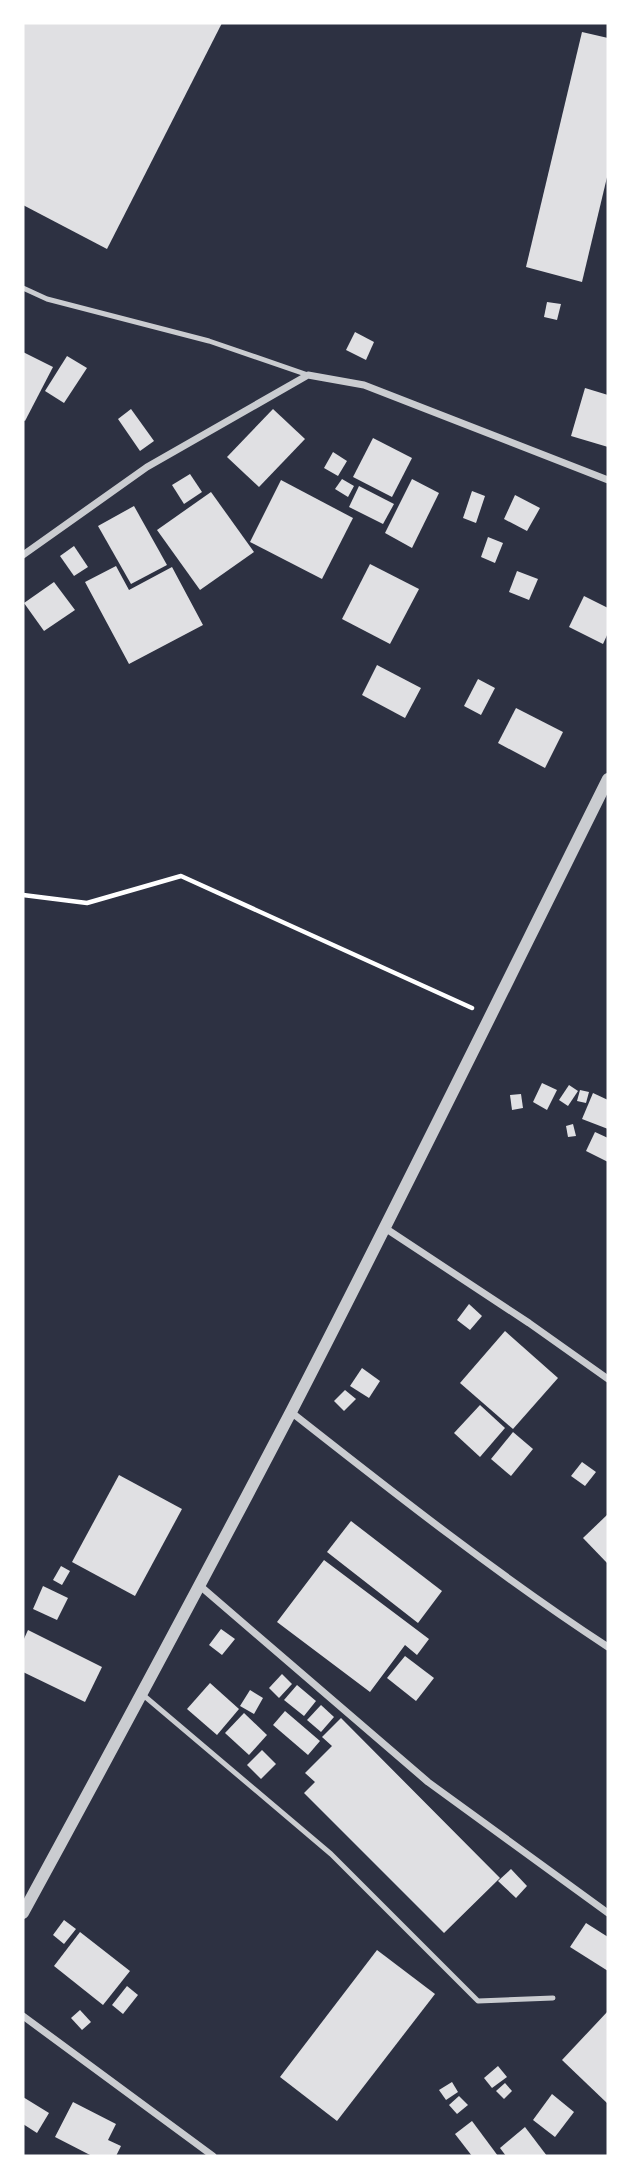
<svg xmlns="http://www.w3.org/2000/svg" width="631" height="2179" viewBox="0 0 631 2179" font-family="'PT Sans Narrow',sans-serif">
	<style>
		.building { fill: #e0e0e3 }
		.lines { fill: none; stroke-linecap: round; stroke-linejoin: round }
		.path { stroke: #fff; stroke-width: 4.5 }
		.service { stroke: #caccd0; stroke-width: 5 }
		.minor { stroke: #caccd0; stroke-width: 7 }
		.tertiary { stroke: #caccd0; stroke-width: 12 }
	</style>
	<rect width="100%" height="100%" fill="#2d3142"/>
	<g class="building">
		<path d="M23,23h199l-115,226 -84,-44z"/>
		<path d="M582,32l26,6v135l-26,109 -56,-15z"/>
		<path d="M547,302l14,2 -4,16 -13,-3z"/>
		<path d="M355,332l19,10 -8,18 -20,-10z"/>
		<path d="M23,352l30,15 -28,54 -2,-1z"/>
		<path d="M67,356l20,12 -23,35 -19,-12z"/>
		<path d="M585,388l23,7v52l-37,-11z"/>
		<path d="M131,409l23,32 -14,10 -22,-32z"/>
		<path d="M273,409l32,30 -46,48 -32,-30z"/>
		<path d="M373,438l39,20 -20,39 -39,-20z"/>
		<path d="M333,452l14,9 -9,15 -14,-8z"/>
		<path d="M190,474l12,18 -18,12 -12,-19z"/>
		<path d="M342,479l12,7 -6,11 -13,-8z"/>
		<path d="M412,479l27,14 -27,55 -27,-15z"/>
		<path d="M281,480l72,38 -31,61 -72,-37z"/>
		<path d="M359,486l35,18 -11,20 -34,-17z"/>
		<path d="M472,491l13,5 -9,27 -13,-5z"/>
		<path d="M211,492l43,60 -54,38 -43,-60z"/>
		<path d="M515,495l25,13 -13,23 -23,-12z"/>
		<path d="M134,506l33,59 -36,19 -33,-58z"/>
		<path d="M488,537l15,6 -8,20 -14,-6z"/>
		<path d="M74,546l14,21 -14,9 -14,-20z"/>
		<path d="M370,564l49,25 -29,55 -48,-25z"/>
		<path d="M116,566l13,24 43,-23 31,58 -74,39 -44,-82z"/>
		<path d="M517,571l21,8 -9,21 -20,-8z"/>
		<path d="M54,582l21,28 -31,21 -20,-28z"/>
		<path d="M584,596l24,12v25l-5,11 -34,-17z"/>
		<path d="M377,665l44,23 -16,30 -43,-23z"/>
		<path d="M478,679l17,9 -14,27 -17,-9z"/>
		<path d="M516,708l47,24 -18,36 -47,-25z"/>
		<path d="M542,1083l15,7 -10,20 -14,-8z"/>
		<path d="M569,1085l9,6 -10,15 -9,-6z"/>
		<path d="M580,1090l9,2 -3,11 -9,-2z"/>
		<path d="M593,1093l15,7v29l-26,-10z"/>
		<path d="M521,1094l2,14 -11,2 -2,-15z"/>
		<path d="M573,1124l3,12 -8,1 -2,-11z"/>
		<path d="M595,1132l13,6v24l-22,-11z"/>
		<path d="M469,1304l13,12 -12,14 -13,-10z"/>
		<path d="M505,1331l53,47 -45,51 -53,-46z"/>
		<path d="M362,1368l18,13 -11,17 -19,-12z"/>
		<path d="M345,1390l11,9 -12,12 -10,-10z"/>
		<path d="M480,1405l25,23 -25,29 -26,-24z"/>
		<path d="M513,1432l20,17 -22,27 -20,-17z"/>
		<path d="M582,1462l14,10 -11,14 -14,-10z"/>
		<path d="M119,1475l63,34 -47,87 -63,-34z"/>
		<path d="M608,1514v50l-25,-26z"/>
		<path d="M351,1521l91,70 -24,32 -91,-71z"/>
		<path d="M324,1560l105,79 -12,16 -12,-10 -35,47 -93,-70z"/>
		<path d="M61,1566l9,5 -8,14 -9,-5z"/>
		<path d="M43,1586l25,12 -11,22 -24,-11z"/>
		<path d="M221,1629l14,10 -13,16 -13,-10z"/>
		<path d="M28,1630l74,37 -17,35 -62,-30v-31z"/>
		<path d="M405,1656l29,22 -18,23 -29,-23z"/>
		<path d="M282,1674l10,10 -13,14 -10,-10z"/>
		<path d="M210,1683l29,26 -22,26 -30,-26z"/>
		<path d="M297,1685l19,16 -12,15 -20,-16z"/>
		<path d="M250,1690l13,8 -9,16 -14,-8z"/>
		<path d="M321,1705l13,12 -13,15 -14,-12z"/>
		<path d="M285,1711l35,30 -12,14 -35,-30z"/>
		<path d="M244,1713l23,22 -18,20 -24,-22z"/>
		<path d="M341,1718l159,160 -56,55 -140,-140 11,-11 -10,-9 27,-27 -10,-9z"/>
		<path d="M262,1750l14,14 -15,15 -14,-14z"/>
		<path d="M511,1869l16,17 -11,12 -18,-17z"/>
		<path d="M64,1920l12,9 -12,15 -11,-9z"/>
		<path d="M586,1923l22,14v34l-38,-24z"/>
		<path d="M80,1932l50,39 -27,34 -49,-39z"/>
		<path d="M377,1950l58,44 -98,127 -57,-44z"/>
		<path d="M127,1986l11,9 -15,19 -11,-9z"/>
		<path d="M80,2010l11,12 -9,8 -11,-12z"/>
		<path d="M608,2011v93l-46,-44z"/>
		<path d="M498,2066l9,11 -15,11 -8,-10z"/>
		<path d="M452,2082l6,10 -12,8 -7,-10z"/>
		<path d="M505,2083l7,8 -8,8 -8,-8z"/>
		<path d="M552,2094l22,18 -19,25 -22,-17z"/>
		<path d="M459,2096l9,9 -11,9 -8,-9z"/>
		<path d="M23,2097l26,16 -12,20 -14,-9z"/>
		<path d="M73,2102l43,22 -8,16 13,6 -5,10h-24l-37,-19z"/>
		<path d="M472,2121l26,35h-26l-17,-22z"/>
		<path d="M525,2127l22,29h-41l-6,-8z"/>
	</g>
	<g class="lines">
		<path class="path" d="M23,895l64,8 94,-27 291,132"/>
		<g class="service">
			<path d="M23,288l24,11 162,42 99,34"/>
			<path d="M142,1694l189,160 147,147 75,-3"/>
		</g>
		<g class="minor">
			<path d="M23,555l124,-88 161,-92 56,10 244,95"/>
			<path d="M385,1228l144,95 79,56"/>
			<path d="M291,1412c103,81 207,163 317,235"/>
			<path d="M199,1585l229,197 180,131"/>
			<path d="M23,2016l190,140"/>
		</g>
		<path class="tertiary" d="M23,1913c91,-167 181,-335 269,-503 108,-209 211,-420 316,-631"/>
	</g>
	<rect width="631" height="2179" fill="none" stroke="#ffffff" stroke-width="49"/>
</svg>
